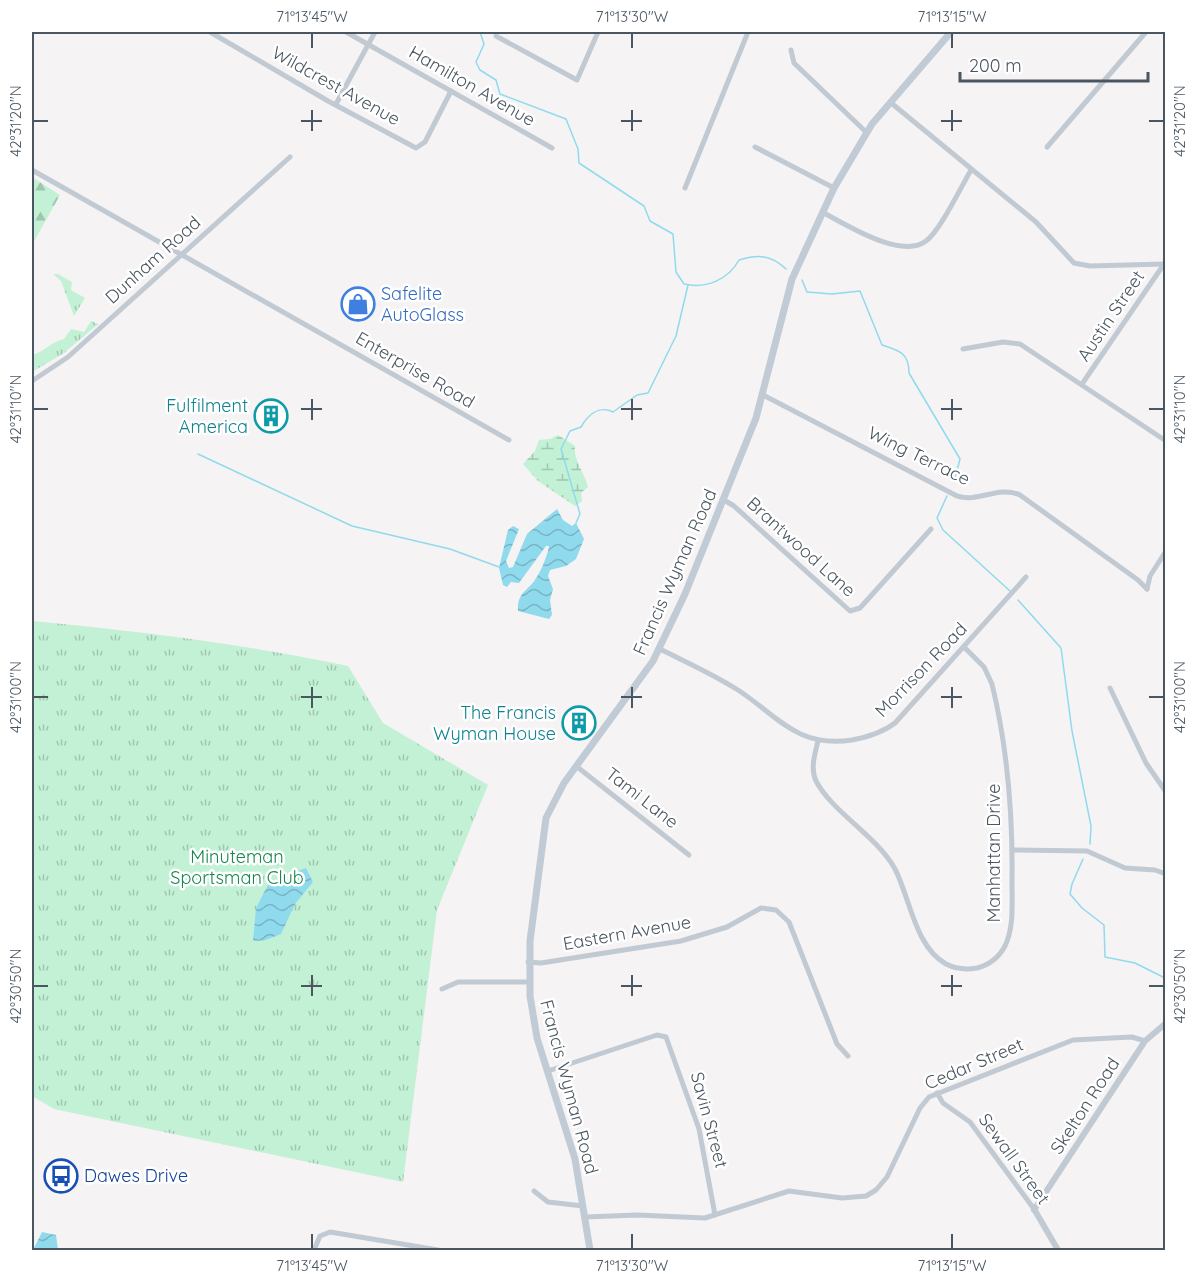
<svg xmlns="http://www.w3.org/2000/svg" width="1197" height="1282" viewBox="0 0 1197 1282" font-family="Quicksand,sans-serif">
	<style>
		.grass { fill: url(#grass-tufts) }
		.forest { fill: url(#forest-firs) }
		.wetland { fill: url(#wetland-marsh) }
		.water { fill: url(#water-waves) }
		.lines { fill: none; stroke-linecap: round; stroke-linejoin: round }
		.stream { stroke: #90daee; stroke-width: 1.5 }
		.minor { stroke: #c1cad2; stroke-width: 5 }
		.tertiary { stroke: #c1cad2; stroke-width: 6 }
		.secondary { stroke: #c1cbd6; stroke-width: 7 }
		.ticks { fill: none; stroke: #4a5661; stroke-width: 2 }
		.labels { text-anchor: middle; stroke-width: 5; stroke-linejoin: round; paint-order: stroke }
		.street-label { font-size: 18px; fill: #4a5661; stroke: #fff }
		.shop-label { font-size: 18px; fill: #366cbe; stroke: #fff; text-anchor: start }
		.culture-label { font-size: 18px; fill: #0d838f; stroke: #fff; text-anchor: end }
		.park-label { font-size: 18px; fill: #17864f; stroke: #fff }
		.transit-label { font-size: 18px; fill: #164399; stroke: #fff; text-anchor: start }
		.neatline { fill: none; stroke: #4a5661; stroke-width: 2 }
		.ticks-label { font-size: 15px; text-anchor: middle; fill: #4a5661 }
	</style>
	<defs>
		<pattern id="grass-tufts" width="24" height="20" patternUnits="userSpaceOnUse" patternTransform="scale(1.5)"><rect width="24" height="20" fill="#c3f1d5"/><path d="M3 7l-1-3M5 7V3M7 7l1-3M15 17l-1-3M17 17v-4M19 17l1-3" fill="none" stroke="#a0c6b0"/></pattern>
		<pattern id="forest-firs" width="22" height="20" patternUnits="userSpaceOnUse" patternTransform="scale(1.5)"><rect width="22" height="20" fill="#c3f1d5"/><path d="M5 1l3.5 6h-7zM16 11l3.5 6h-7z" fill="#a0c6b0"/></pattern>
		<pattern id="wetland-marsh" width="20" height="14" patternUnits="userSpaceOnUse" patternTransform="scale(1.5)"><rect width="20" height="14" fill="#c3f1d5"/><path d="M1 5h8M5 5V1M11 12h8M15 12V8" fill="none" stroke="#a0c6b0"/></pattern>
		<pattern id="water-waves" width="16" height="10" patternUnits="userSpaceOnUse" patternTransform="scale(1.5)"><rect width="16" height="10" fill="#90daee"/><path d="M0 5q4-4 8 0t8 0" fill="none" stroke="#78b4c4"/></pattern>
	</defs>
	<rect width="100%" height="100%" fill="#f5f3f3"/>
	<g class="grass">
		<path d="M53,274h5l14,8 -1,8 14,8 -11,18 -13,-35z"/>
		<path d="M91,321l7,3 -34,29 -32,19v-17c12,-3 19,-13 32,-16l7,-10 13,3z"/>
		<path d="M32,621c106,10 212,23 316,45l35,57 105,62 -51,125 -34,272 -349,-73 -22,-13z"/>
	</g>
	<path class="forest" d="M32,177l28,18 -28,50z"/>
	<path class="wetland" d="M558,435l17,11c-2,13 10,28 13,41l-7,6 1,8 -7,5 -37,-25 -15,-17 12,-13 4,-11 11,-1z"/>
	<g class="water">
		<path d="M557,509l6,11 9,6 4,-3 8,16 -8,20 -10,7 -16,4 -2,6 5,13 -3,11 2,15 -3,4 -31,-8c-1,-20 11,-20 18,-33 5,-7 12,-24 13,-32h-3l-27,37 -8,-1 -4,5 -4,-2 -4,-17 9,-38 5,-4 6,3 -13,32 3,7 4,-1 14,-33z"/>
		<path d="M306,868l7,14 -18,22 -14,30 -15,6 -13,1 3,-33 12,-23 12,-8z"/>
		<path d="M42,1232l14,3 2,15h-25z"/>
	</g>
	<g class="lines">
		<g class="stream">
			<path d="M480,32l4,12 -8,18 4,8 16,10 4,14 66,25 12,30 1,14 65,43 6,15 23,13 3,38 8,12c22,5 44,-4 55,-24 20,-6 32,-5 47,9"/>
			<path d="M802,280l5,12 25,2 28,-3 22,54c18,6 27,8 27,28l51,86 -6,23"/>
			<path d="M198,454l154,72 98,23 49,18"/>
			<path d="M947,496l-10,22 6,12 67,61"/>
			<path d="M576,523l4,-9 -19,-65 9,-18 11,-4c7,-12 18,-22 32,-15l24,-17 11,-2 28,-57 12,-51"/>
			<path d="M1018,600l43,48 11,83 19,95 -1,18"/>
			<path d="M1083,859l-11,25 -2,10 12,14 22,17 1,32 30,6 28,14"/>
		</g>
		<g class="minor">
			<path d="M210,32l118,69 88,47 9,-6 26,-51"/>
			<path d="M346,32l206,116"/>
			<path d="M496,36l81,44 21,-48"/>
			<path d="M791,50l3,13 72,69"/>
			<path d="M890,102l146,120 38,41 16,3 74,-2"/>
			<path d="M336,104l39,-72"/>
			<path d="M755,147l79,41"/>
			<path d="M1047,147l99,-115"/>
			<path d="M32,170l477,270"/>
			<path d="M685,188l63,-156"/>
			<path d="M822,212c23,12 79,48 104,29 14,-10 35,-54 45,-71"/>
			<path d="M963,349l40,-7 17,2 146,97"/>
			<path d="M32,381l36,-24 222,-200"/>
			<path d="M1082,384l82,-120"/>
			<path d="M763,395l194,101c22,7 41,-11 63,-1l118,85 9,9"/>
			<path d="M724,500l10,6 116,105 10,-3 71,-79"/>
			<path d="M1147,589l3,-13 16,-25"/>
			<path d="M660,649c26,13 53,25 78,41 41,27 59,58 114,50 16,-3 30,-7 43,-17l131,-146"/>
			<path d="M1110,688l36,75 20,29"/>
			<path d="M818,741c-3,13 -8,27 -2,40 17,32 60,54 79,88 15,29 20,78 51,95 10,5 20,6 31,4 12,-3 22,-11 28,-22 9,-19 7,-42 7,-63 1,-67 -4,-133 -20,-199l-8,-17 -19,-19"/>
			<path d="M576,766l113,89"/>
			<path d="M1012,850l75,1 38,17 30,2 11,4"/>
			<path d="M528,962l13,1 140,-22 46,-14 34,-19 15,2 13,12 48,122 11,12"/>
			<path d="M442,989l16,-7h71"/>
			<path d="M548,1071l109,-36 9,2 33,92 16,86"/>
			<path d="M937,1093l6,10 27,19 64,87"/>
			<path d="M534,1191l14,11 35,4"/>
			<path d="M585,1217l52,-2 68,3 84,-27 53,7 24,-2 10,-6 11,-13 33,-69 9,-11 144,-57 59,-3 13,4"/>
			<path d="M314,1250l6,-14 10,-4 108,18"/>
		</g>
		<g class="tertiary">
			<path d="M1034,1209l24,41"/>
			<path d="M1034,1210l111,-169 21,-18"/>
		</g>
		<path class="secondary" d="M590,1250l-15,-91 -38,-121 -7,-42v-55l16,-123 18,-35 89,-122 32,-67 71,-176 36,-139 42,-91 38,-64 79,-92"/>
	</g>
	<path class="ticks" d="M312,33v15M632,33v15M952,33v15M312,110v21M632,110v21M952,110v21M33,121h15M301,121h21M621,121h21M941,121h21M1149,121h15M312,399v21M632,399v21M952,399v21M33,409h15M301,409h21M621,409h21M941,409h21M1149,409h15M312,687v21M632,687v21M952,687v21M33,697h15M301,697h21M621,697h21M941,697h21M1149,697h15M312,975v21M632,975v21M952,975v21M33,986h15M301,986h21M621,986h21M941,986h21M1149,986h15M312,1234v15M632,1234v15M952,1234v15"/>
	<defs>
		<g id="shop-ring" transform="scale(1.725)"><circle r="9.5" fill="#fff" stroke="#3f7fe0" stroke-width="1.5"/><path d="M-5-2.5h2.3a2.7 3.5 0 0 1 5.4 0H5L5.5 6h-11ZM-1.5-2.5h3a1.5 2.3 0 0 0-3 0Z" fill="#3f7fe0"/></g>
		<g id="building-ring" transform="scale(1.725)"><circle r="9.5" fill="#fff" stroke="#0f9aa8" stroke-width="1.5"/><path d="M-4-6H4V6H1V3H-1V6H-4ZM-2.5-4.3h1.7v1.8h-1.7ZM.8-4.3h1.7v1.8H.8ZM-2.5-1h1.7V.8h-1.7ZM.8-1h1.7V.8H.8Z" fill="#0f9aa8"/></g>
		<g id="bus-ring" transform="scale(1.725)"><circle r="9.5" fill="#fff" stroke="#1a4fb4" stroke-width="1.5"/><path d="M-5-6H5V4H4V6H2V4H-2V6H-4V4H-5ZM-3.5-4V0h7V-4ZM-3.5 1.2v1.5H-2V1.2ZM2 1.2v1.5H3.5V1.2Z" fill="#1a4fb4"/></g>
	</defs>
	<g fill-rule="evenodd">
		<use href="#shop-ring" x="358" y="304"/>
		<use href="#building-ring" x="271" y="416"/>
		<use href="#building-ring" x="579" y="723"/>
		<use href="#bus-ring" x="61" y="1176"/>
	</g>
	<g class="labels">
		<g class="street-label">
			<text transform="translate(336 86) rotate(29)" y="6">Wildcrest Avenue</text>
			<text transform="translate(472 86) rotate(30)" y="6">Hamilton Avenue</text>
			<text transform="translate(153 260) rotate(-42)" y="6">Dunham Road</text>
			<text transform="translate(1111 316) rotate(-56)" y="6">Austin Street</text>
			<text transform="translate(415 370) rotate(30)" y="6">Enterprise Road</text>
			<text transform="translate(919 456) rotate(26)" y="6">Wing Terrace</text>
			<text transform="translate(801 547) rotate(42)" y="6">Brantwood Lane</text>
			<text transform="translate(675 572) rotate(-66)" y="6">Francis Wyman Road</text>
			<text transform="translate(921 670) rotate(-46)" y="6">Morrison Road</text>
			<text transform="translate(642 798) rotate(38)" y="6">Tami Lane</text>
			<text transform="translate(994 853) rotate(-90)" y="6">Manhattan Drive</text>
			<text transform="translate(627 933) rotate(-10)" y="6">Eastern Avenue</text>
			<text transform="translate(974 1064) rotate(-23)" y="6">Cedar Street</text>
			<text transform="translate(569 1087) rotate(75)" y="6">Francis Wyman Road</text>
			<text transform="translate(1085 1106) rotate(-57)" y="6">Skelton Road</text>
			<text transform="translate(709 1120) rotate(75)" y="6">Savin Street</text>
			<text transform="translate(1014 1159) rotate(54)" y="6">Sewall Street</text>
		</g>
		<g class="shop-label">
			<text x="381" y="300">Safelite<tspan x="381" dy="21">AutoGlass</tspan></text>
		</g>
		<g class="culture-label">
			<text x="248" y="412">Fulfilment<tspan x="248" dy="21">America</tspan></text>
			<text x="556" y="719">The Francis<tspan x="556" dy="21">Wyman House</tspan></text>
		</g>
		<g class="park-label">
			<text x="237" y="863">Minuteman<tspan x="237" dy="21">Sportsman Club</tspan></text>
		</g>
		<g class="transit-label">
			<text x="84" y="1182">Dawes Drive</text>
		</g>
	</g>
	<rect width="1197" height="1282" fill="none" stroke="#ffffff" stroke-width="66"/>
	<path d="M960 72v9h188v-9" fill="none" stroke="#4a5661" stroke-width="3"/>
	<text x="969" y="72" font-size="18" fill="#4a5661" stroke="#ffffff" stroke-width="4.5" paint-order="stroke">200 m</text>
	<rect x="33" y="33" width="1131" height="1216" class="neatline"/>
	<g class="ticks-label">
		<text x="312" y="22">71°13'45"W</text>
		<text x="632" y="22">71°13'30"W</text>
		<text x="952" y="22">71°13'15"W</text>
		<text transform="translate(16 121) rotate(-90)" y="5">42°31'20"N</text>
		<text transform="translate(1180 121) rotate(-90)" y="5">42°31'20"N</text>
		<text transform="translate(16 409) rotate(-90)" y="5">42°31'10"N</text>
		<text transform="translate(1180 409) rotate(-90)" y="5">42°31'10"N</text>
		<text transform="translate(16 697) rotate(-90)" y="5">42°31'00"N</text>
		<text transform="translate(1180 697) rotate(-90)" y="5">42°31'00"N</text>
		<text transform="translate(16 986) rotate(-90)" y="5">42°30'50"N</text>
		<text transform="translate(1180 986) rotate(-90)" y="5">42°30'50"N</text>
		<text x="312" y="1271">71°13'45"W</text>
		<text x="632" y="1271">71°13'30"W</text>
		<text x="952" y="1271">71°13'15"W</text>
	</g>
</svg>
